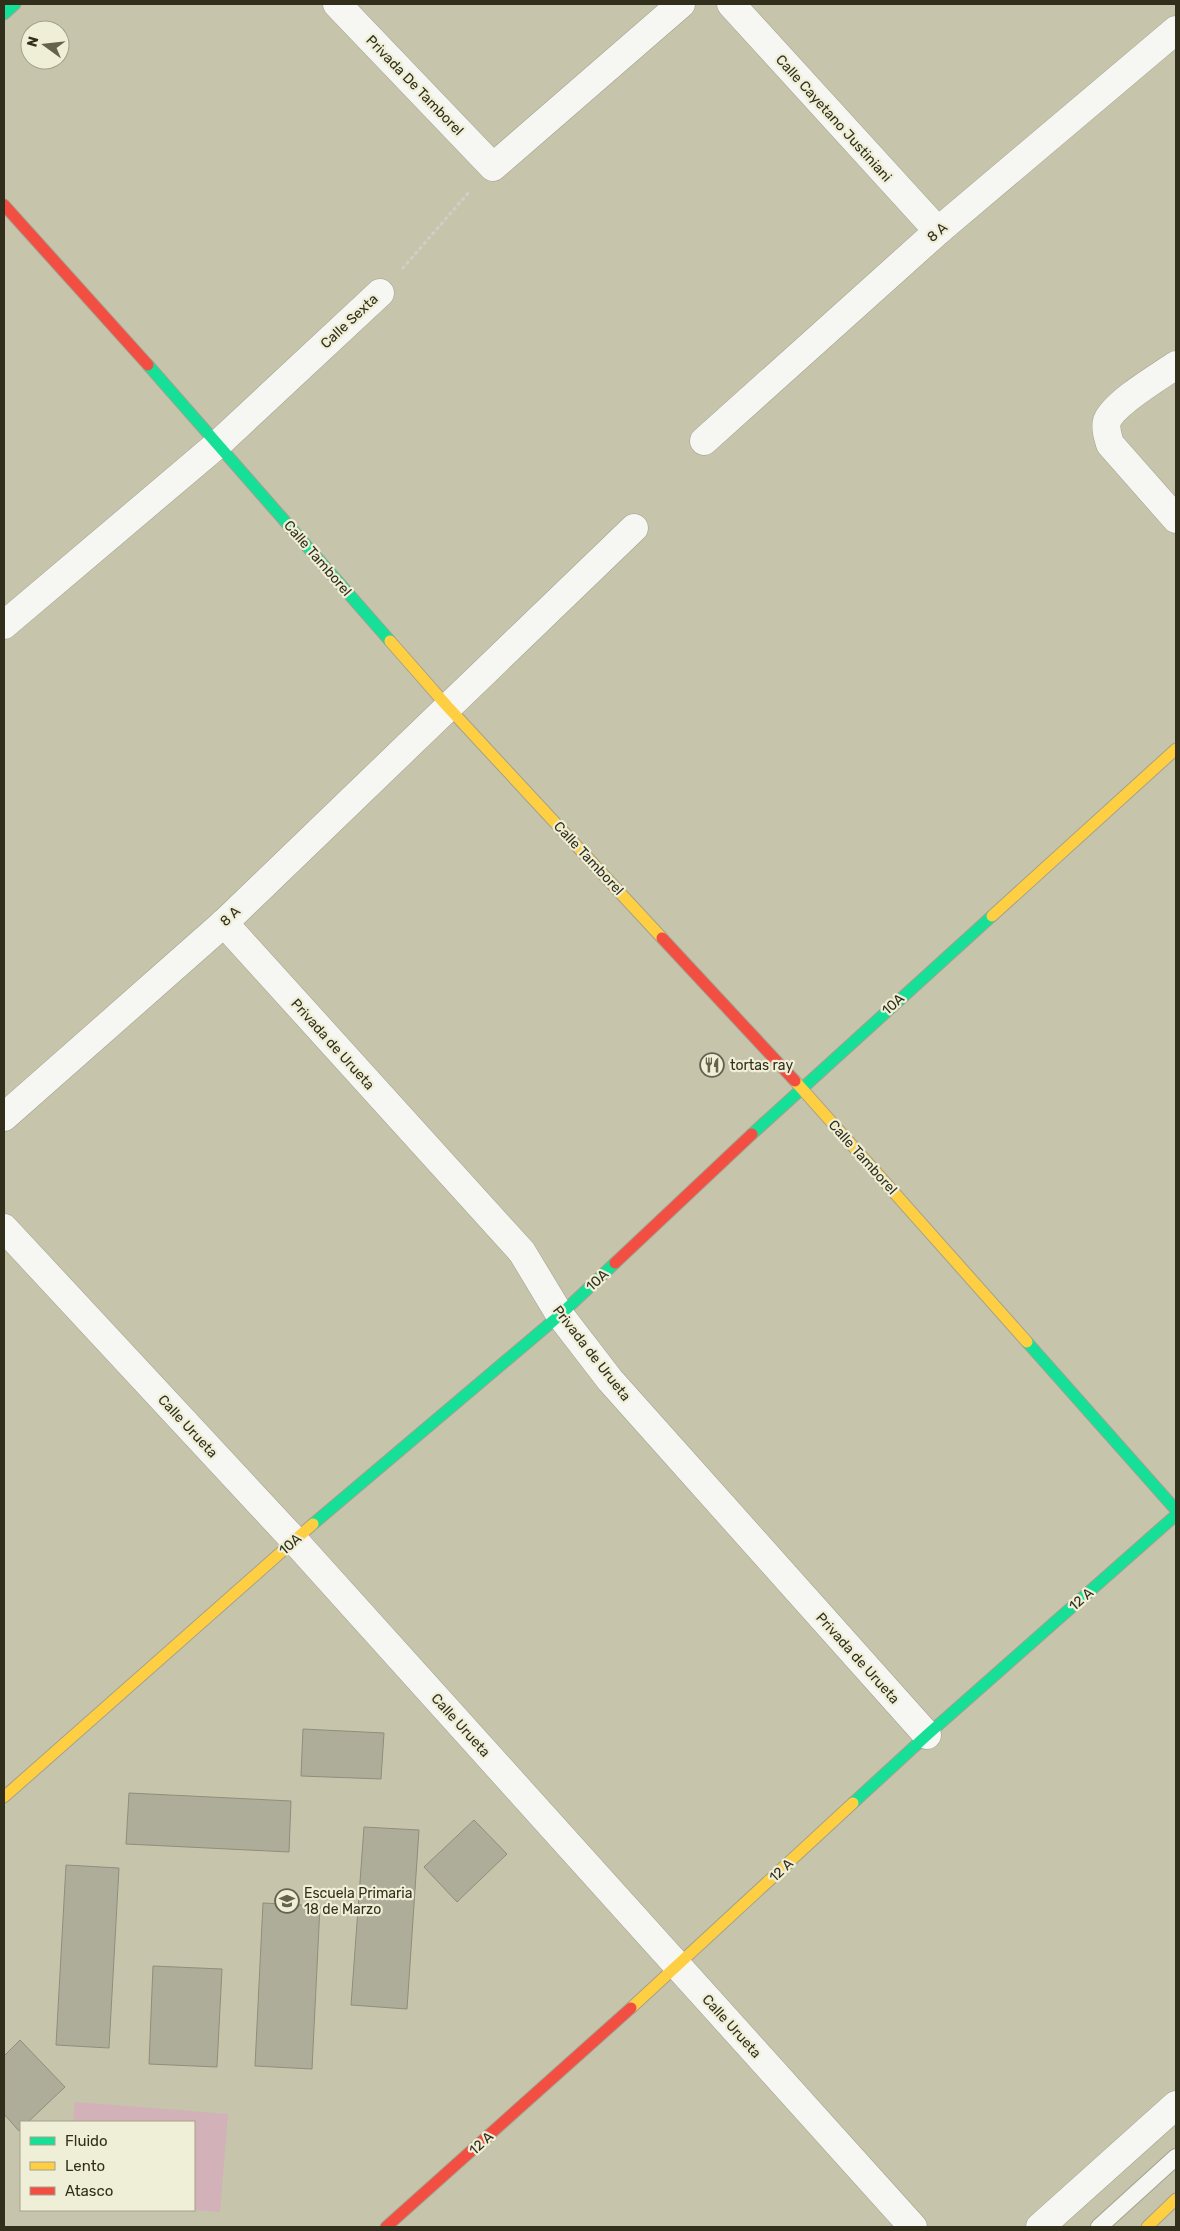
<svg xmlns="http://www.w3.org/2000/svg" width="1180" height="2231" viewBox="0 0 1180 2231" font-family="Rubik,sans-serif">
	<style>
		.green { fill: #d2b1b8 }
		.building { fill: #aead99; stroke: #908e7a }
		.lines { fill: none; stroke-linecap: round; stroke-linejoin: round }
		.lane-casing { stroke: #a3a18d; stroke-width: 18 }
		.street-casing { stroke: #a3a18d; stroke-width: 29 }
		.fast-casing { stroke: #a3a18d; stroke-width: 13 }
		.slow-casing { stroke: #a3a18d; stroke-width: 13 }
		.jam-casing { stroke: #a3a18d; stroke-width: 13 }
		.path { stroke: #cfcfc7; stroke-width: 3; stroke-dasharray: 4 2.5; stroke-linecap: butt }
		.lane { stroke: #f6f6f2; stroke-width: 16 }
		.street { stroke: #f6f6f2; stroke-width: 28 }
		.fast { stroke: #16e098; stroke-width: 11 }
		.slow { stroke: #ffcf43; stroke-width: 11 }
		.jam { stroke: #f24e42; stroke-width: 11 }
		.labels { text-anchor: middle; stroke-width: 4.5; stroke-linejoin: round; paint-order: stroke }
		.street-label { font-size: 14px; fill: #312f1c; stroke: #efeed6 }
		.poi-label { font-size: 14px; fill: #312f1c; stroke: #efeed6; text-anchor: start }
	</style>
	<rect width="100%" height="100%" fill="#c6c4ab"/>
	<path class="green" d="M75,2102l153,12 -8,98 -26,-2v-88h-121z"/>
	<g class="building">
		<path d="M303,1729l81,4 -3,46 -80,-3z"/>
		<path d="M129,1793l162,8 -2,51 -163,-8z"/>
		<path d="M474,1820l33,34 -50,48 -33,-35z"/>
		<path d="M364,1827l55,3 -12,179 -56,-4z"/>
		<path d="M66,1865l53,3 -10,180 -53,-3z"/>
		<path d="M263,1903l57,3 -8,163 -57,-3z"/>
		<path d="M153,1966l69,3 -5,98 -68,-3z"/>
		<path d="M20,2040l45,47 -37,35h-7v6l-2,3 -15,-17v-58z"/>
	</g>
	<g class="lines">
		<g class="lane-casing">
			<path id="lane" d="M1099,2227l77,-70"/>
		</g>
		<g class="street-casing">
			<g id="street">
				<path d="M337,4l156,163 188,-163"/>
				<path d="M731,4l207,227"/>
				<path d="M1176,365c-16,11 -62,38 -69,56 -2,7 1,16 3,23l66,75"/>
				<path d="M704,441l234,-210 238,-201"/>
				<path d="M4,625l214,-181 162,-151"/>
				<path d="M224,923l298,329 38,63 50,65 317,355"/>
				<path d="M4,1117l220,-194 410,-395"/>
				<path d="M4,1228l290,312 619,687"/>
				<path d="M1040,2227l136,-122"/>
			</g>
		</g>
		<g class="fast-casing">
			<g id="fast">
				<path d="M4,14l11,-10"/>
				<path d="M148,365l242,276"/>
				<path d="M752,1134l240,-218"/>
				<path d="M1027,1342l149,168"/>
				<path d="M313,1524l247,-209 55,-52"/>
				<path d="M853,1803l74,-68 249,-220"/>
			</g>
		</g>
		<g class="slow-casing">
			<g id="slow">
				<path d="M390,641l57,65 215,232"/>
				<path d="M992,916l184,-167"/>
				<path d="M795,1081l232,261"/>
				<path d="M4,1797l309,-273"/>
				<path d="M631,2008l222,-205"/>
				<path d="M1147,2227l29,-28"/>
			</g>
		</g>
		<g class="jam-casing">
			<g id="jam">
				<path d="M4,205l144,160"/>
				<path d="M662,938l133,143"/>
				<path d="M615,1263l137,-129"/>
				<path d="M386,2227l245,-219"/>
			</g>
		</g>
		<path class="path" d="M402,269l68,-78"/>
		<use href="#lane" class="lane"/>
		<use href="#street" class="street"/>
		<use href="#fast" class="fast"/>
		<use href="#slow" class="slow"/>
		<use href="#jam" class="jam"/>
	</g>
	<defs>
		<g id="restaurant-ring" transform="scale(1.25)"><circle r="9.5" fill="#efeed6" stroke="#65634e" stroke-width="1.5"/><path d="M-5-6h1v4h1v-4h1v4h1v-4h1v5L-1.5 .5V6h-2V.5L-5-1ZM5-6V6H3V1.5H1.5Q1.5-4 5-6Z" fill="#65634e"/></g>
		<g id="school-ring" transform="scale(1.25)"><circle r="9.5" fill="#efeed6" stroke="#65634e" stroke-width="1.5"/><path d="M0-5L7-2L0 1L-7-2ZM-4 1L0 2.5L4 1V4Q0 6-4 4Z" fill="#65634e"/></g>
	</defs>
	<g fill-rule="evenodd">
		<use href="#restaurant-ring" x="712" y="1065"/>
		<use href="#school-ring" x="287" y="1901"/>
	</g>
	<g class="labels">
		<g class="street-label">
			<text transform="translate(415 85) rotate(46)" y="5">Privada De Tamborel</text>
			<text transform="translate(834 118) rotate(48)" y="5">Calle Cayetano Justiniani</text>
			<text transform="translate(937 232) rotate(-41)" y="5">8 A</text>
			<text transform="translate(349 321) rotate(-43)" y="5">Calle Sexta</text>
			<text transform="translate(318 558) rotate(49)" y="5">Calle Tamborel</text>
			<text transform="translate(589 858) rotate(47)" y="5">Calle Tamborel</text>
			<text transform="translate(230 916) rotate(-43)" y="5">8 A</text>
			<text transform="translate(893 1004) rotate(-42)" y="5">10A</text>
			<text transform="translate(333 1044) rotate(48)" y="5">Privada de Urueta</text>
			<text transform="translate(863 1157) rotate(48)" y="5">Calle Tamborel</text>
			<text transform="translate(597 1280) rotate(-43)" y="5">10A</text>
			<text transform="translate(592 1353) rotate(52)" y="5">Privada de Urueta</text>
			<text transform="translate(188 1426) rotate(47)" y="5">Calle Urueta</text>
			<text transform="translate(290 1544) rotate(-41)" y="5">10A</text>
			<text transform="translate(1081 1599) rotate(-41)" y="5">12 A</text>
			<text transform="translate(858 1658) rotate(48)" y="5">Privada de Urueta</text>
			<text transform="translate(461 1725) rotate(48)" y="5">Calle Urueta</text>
			<text transform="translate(781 1870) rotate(-43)" y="5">12 A</text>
			<text transform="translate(732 2026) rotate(48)" y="5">Calle Urueta</text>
			<text transform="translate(481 2143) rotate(-42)" y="5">12 A</text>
		</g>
		<g class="poi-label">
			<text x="730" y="1070">tortas ray</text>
			<text x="304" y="1898">Escuela Primaria<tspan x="304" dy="16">18 de Marzo</tspan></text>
		</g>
	</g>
	<rect width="1180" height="2231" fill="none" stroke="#312f1c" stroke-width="10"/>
	<rect x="20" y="2121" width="175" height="90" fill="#efeed6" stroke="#a3a28c"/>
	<rect x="30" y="2137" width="25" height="8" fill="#16e098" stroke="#a3a28c"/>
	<text x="65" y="2146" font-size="15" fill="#312f1c">Fluido</text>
	<rect x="30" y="2162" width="25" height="8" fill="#ffcf43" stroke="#a3a28c"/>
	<text x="65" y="2171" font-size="15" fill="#312f1c">Lento</text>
	<rect x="30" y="2187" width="25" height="8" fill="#f24e42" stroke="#a3a28c"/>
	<text x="65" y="2196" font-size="15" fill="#312f1c">Atasco</text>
	<g transform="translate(45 45) rotate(285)"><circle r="24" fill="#efeed6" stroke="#a3a28c"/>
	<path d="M0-4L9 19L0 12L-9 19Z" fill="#65634e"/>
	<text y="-8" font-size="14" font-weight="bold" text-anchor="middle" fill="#312f1c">N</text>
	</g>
</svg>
